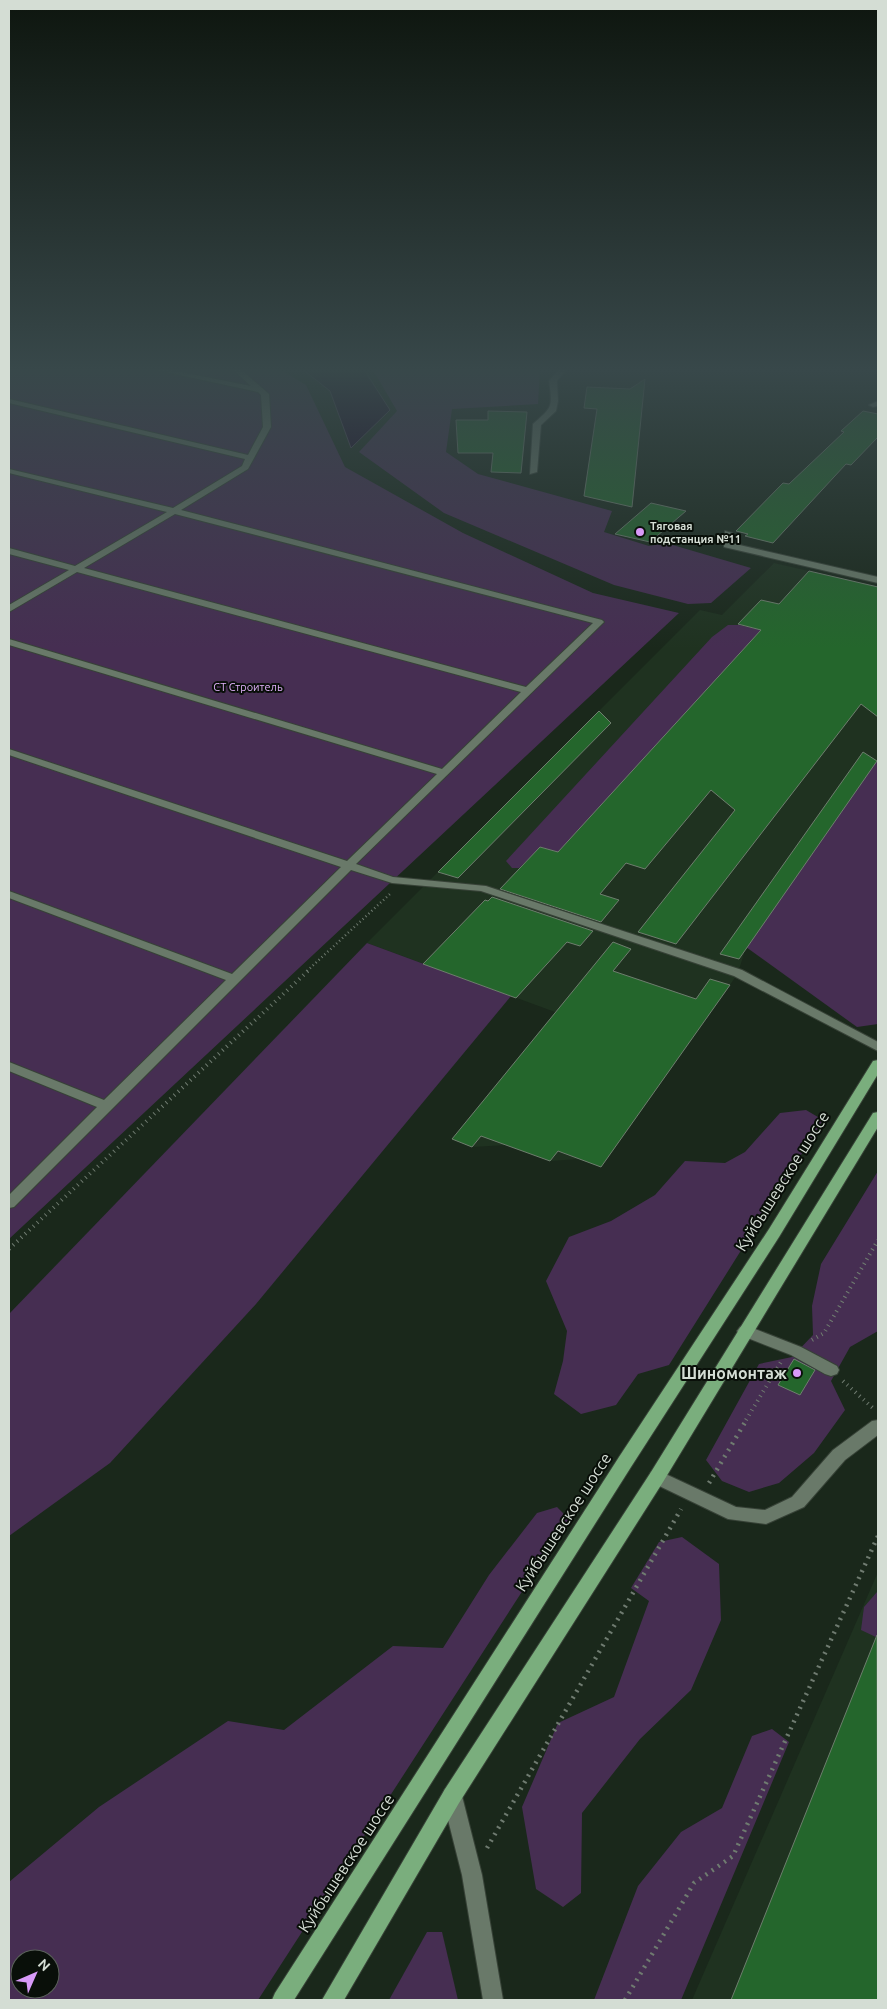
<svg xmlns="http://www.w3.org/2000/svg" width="887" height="2009" viewBox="0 0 887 2009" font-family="Ubuntu,sans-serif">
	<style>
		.built { fill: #1f3220 }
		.green { fill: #462e52; fill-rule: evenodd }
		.water { fill: #180025; stroke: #50425a }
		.building { fill: #24662c; stroke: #6e7e6e }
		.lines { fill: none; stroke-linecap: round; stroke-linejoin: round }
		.minor-casing { stroke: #374237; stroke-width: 2 }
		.major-casing { stroke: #374237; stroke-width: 2 }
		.path-far2 { stroke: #6f7b70; stroke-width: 2.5; stroke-dasharray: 1 3; stroke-linecap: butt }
		.path-far1 { stroke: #6f7b70; stroke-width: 4; stroke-dasharray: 1 4.5; stroke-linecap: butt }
		.path { stroke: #6f7b70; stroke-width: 4.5; stroke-dasharray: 2 5.5; stroke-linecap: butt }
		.minor { fill: #697969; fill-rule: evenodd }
		.major { fill: #7aae7d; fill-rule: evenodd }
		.poi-dot { fill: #d89af8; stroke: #090f09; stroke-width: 2 }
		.labels { text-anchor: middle; stroke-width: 4; stroke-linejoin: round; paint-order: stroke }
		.far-poi-label { font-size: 11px; font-weight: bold; fill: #d4ddd4; stroke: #090f09; text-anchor: start }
		.far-park-label { font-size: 11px; fill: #e2b2fc; stroke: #090f09 }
		.near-street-label { font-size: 16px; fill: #d4ddd4; stroke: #090f09 }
		.near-poi-label { font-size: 16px; font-weight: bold; fill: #d4ddd4; stroke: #090f09; text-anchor: end }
	</style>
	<rect width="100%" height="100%" fill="#1a281b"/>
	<g class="built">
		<path d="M774,563l104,24v172l-132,188 -8,26 -8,12 -129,182 -21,-8 -30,2 -43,-16 -35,2 -20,-8 103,-127 -188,-69 333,-333 22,5z"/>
		<path d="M878,1572v428h-186z"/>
	</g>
	<g class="green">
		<path d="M9,368h269l28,17 39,82 118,66 130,60 86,20 -670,626z"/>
		<path d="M372,368h168l-2,36 -86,5 -6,43 32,22 134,37 -8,21 45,14 17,-3 85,25 -40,35 -23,1 -74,-19 -170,-72 -85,-61 38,-41z"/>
		<path d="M728,625h11l22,5 -200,223 -20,-6 -22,21h-7l-6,-7 206,-224z"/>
		<path d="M878,759v265l-21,3 -111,-80z"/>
		<path d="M367,943l144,53 -255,308 -146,159 -101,73v-222z"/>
		<path d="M806,1110l17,10 -154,245 -31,9 -22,31 -35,9 -27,-20 9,-33 4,-30 -21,-50 23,-44 42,-16 44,-26 30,-34 40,2 20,-11 35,-39z"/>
		<path d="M878,1171v160l-28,16 -19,34 14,29 -31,43 -35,30 -30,9 -27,-11 -16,-21 53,-96 33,-7 21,-22 -1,-29 9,-42z"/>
		<path d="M557,1507l12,12 -311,481h-249v-118l90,-75 129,-86 56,9 109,-84 50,2 46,-73 48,-62zM20,1959h30v30h-30z"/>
		<path d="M682,1537l37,27 2,56 -30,70 -51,49 -58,74 -1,80 -18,14 -27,-18 -14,-82 36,-84 56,-26 35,-96 -18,-13 28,-46z"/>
		<path d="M877,1592h1v46l-17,-8 3,-23z"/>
		<path d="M772,1729l17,13 -108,258h-87l44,-114 43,-54 41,-24 30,-72z"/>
		<path d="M427,1932h15l16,68h-69z"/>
	</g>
	<path class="water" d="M301,368h62l27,42 -39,38 -21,-57z"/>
	<g class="building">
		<path d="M645,379l-13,128 -48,-11 13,-87 -13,-1 3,-21 43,2z"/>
		<path d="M488,411l39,1 -6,61 -30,-1 2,-19h-35l-2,-33h32z"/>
		<path d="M863,411l15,3v23l-27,28 -5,-1 -73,79 -28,-7 3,-2 -12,-3 47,-48 6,1 55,-52 -3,-1z"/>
		<path d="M651,503l35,8 -36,31 -35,-8z"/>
		<path d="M809,571l69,16v130l-17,-13 -185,240 -38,-12 97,-122 -24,-20 -66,79 -19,-6 -26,31 19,6 -18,22 -101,-33 40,-42 18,5 203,-222 -23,-6 23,-24 18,4z"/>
		<path d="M599,711l12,12 -153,155 -20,-6z"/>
		<path d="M863,752l14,9 -138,198 -19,-5z"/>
		<path d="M492,897l101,34 -13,15 -13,-4 -51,56 -93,-34 62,-64 3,1z"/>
		<path d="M613,942l18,7 -18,22 83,28 14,-20 20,6 -129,182 -43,-16 -8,10 -69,-25 -9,11 -20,-8z"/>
		<path d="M794,1359l21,11 -15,25 -22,-10z"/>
		<path d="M877,1635l1,365h-147z"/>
	</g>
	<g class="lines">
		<g class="minor-casing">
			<g id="minor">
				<path d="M147,368h13l91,18 -20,-18h8l30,26 2,33 -23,42 -67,41 421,110 2,2 -248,242 37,13 93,9 256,84 136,72v9l-144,-75 -253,-85 -89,-8 -41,-13 -337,337 -5,1v-13l88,-88 -88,-36v-9l95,38 122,-120 -217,-82v-7l223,83 109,-107 -332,-112v-6l338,112 90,-87 -428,-129v-6l433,130 79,-77 -444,-120 -68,40v-7l60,-35 -60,-16v-6l66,18 92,-54 -158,-39v-4l164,39 69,-42 3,-7 -236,-56v-4l239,56 15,-28 -2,-32 -3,-3zM175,514l418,109 -67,64 -442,-119z"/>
				<path d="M560,368h7l-10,13 1,20 -2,10 -15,14 -4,47 -7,2 3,-50c19,-17 20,-16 16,-43z"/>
				<path d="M878,401v5l-5,1 -4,-2z"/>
				<path d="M725,531l7,2 -1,10 147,34v6l-154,-36z"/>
				<path d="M745,1325l56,22 36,19 2,4 -2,4 -6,2 -6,-2 -34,-19 -51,-20 -3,-4 3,-4z"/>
				<path d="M878,1420v15l-33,25 -41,47 -38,17 -38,-5 -77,-37 -2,-5 2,-5 6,-2 79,37 29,3 27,-13 41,-47 39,-29z"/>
				<path d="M452,1787l7,2 3,7 20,79 21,125h-20l-21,-125 -20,-79 3,-7z"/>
			</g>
		</g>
		<g class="major-casing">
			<g id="major">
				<path d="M878,1060v14l-99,163 -148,230 -337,533h-22l3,-7 344,-536 150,-228 104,-168z"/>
				<path d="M878,1112v15l-215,355 -204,321 -115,197h-22l123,-211 206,-317 222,-359z"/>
			</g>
		</g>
		<path class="path-far2" d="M307,971l84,-78"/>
		<g class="path-far1">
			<path d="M9,1249l300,-279"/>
			<path d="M812,1340l12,-7 54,-93"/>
			<path d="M843,1381l31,28"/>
			<path d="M746,1420l35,-58"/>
		</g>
		<g class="path">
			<path d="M709,1483l38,-64"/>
			<path d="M487,1848l194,-339"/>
			<path d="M625,2000l69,-117 39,-27 145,-320"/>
		</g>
		<use href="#minor" class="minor"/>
		<use href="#major" class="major"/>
	</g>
	<linearGradient id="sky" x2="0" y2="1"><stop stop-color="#0e160f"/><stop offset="0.57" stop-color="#38484a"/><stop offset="1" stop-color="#38484a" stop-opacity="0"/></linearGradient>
	<rect width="887" height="649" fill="url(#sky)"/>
	<g class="poi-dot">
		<circle cx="640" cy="532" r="5"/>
		<circle cx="797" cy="1373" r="5"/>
	</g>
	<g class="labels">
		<g class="far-poi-label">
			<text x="650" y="530">Тяговая<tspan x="650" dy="13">подстанция №11</tspan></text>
		</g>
		<g class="far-park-label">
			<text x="248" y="691">СТ Строитель</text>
		</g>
		<g class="near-street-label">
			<text transform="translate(782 1181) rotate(-58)" y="6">Куйбышевское шоссе</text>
			<text transform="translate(563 1522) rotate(-57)" y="6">Куйбышевское шоссе</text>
			<text transform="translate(346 1863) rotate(-57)" y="6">Куйбышевское шоссе</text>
		</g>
		<g class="near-poi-label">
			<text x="787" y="1379">Шиномонтаж</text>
		</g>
	</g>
	<rect width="887" height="2009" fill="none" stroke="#d4ddd4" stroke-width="20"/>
	<g transform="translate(35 1974) rotate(45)"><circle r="24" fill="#090f09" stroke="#5a615a"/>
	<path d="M0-4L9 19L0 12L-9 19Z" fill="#d89af8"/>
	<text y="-8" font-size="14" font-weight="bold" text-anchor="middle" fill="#d4ddd4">N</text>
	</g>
</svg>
